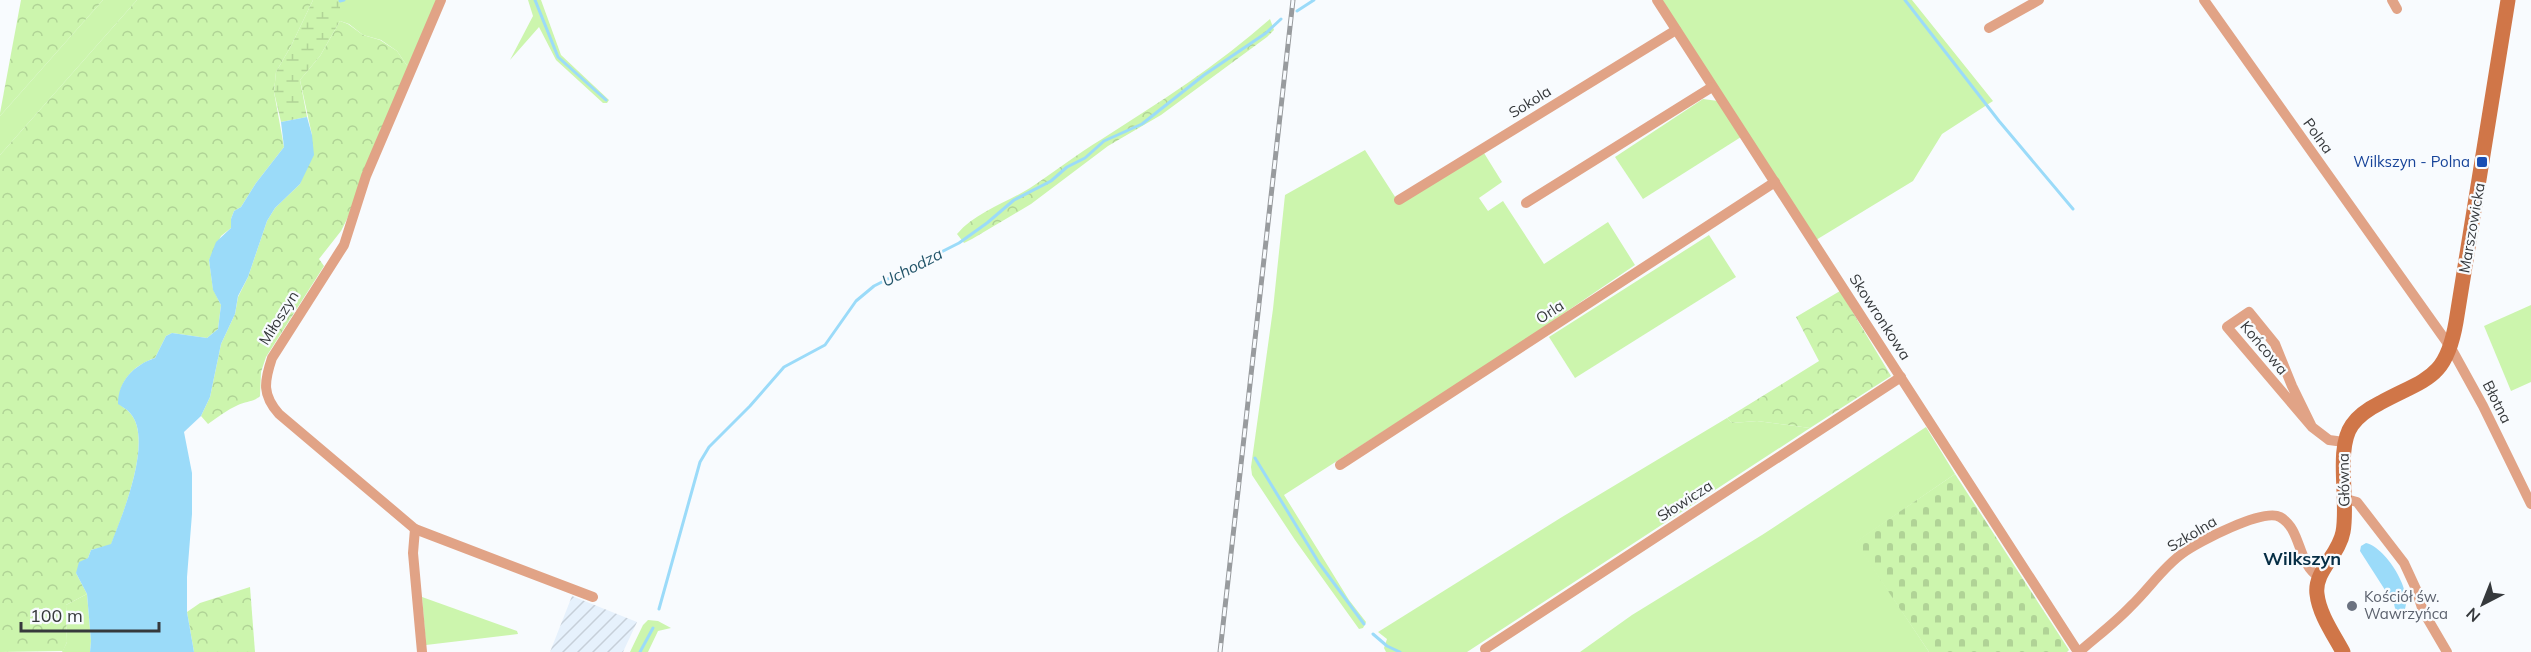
<svg xmlns="http://www.w3.org/2000/svg" width="2531" height="652" viewBox="0 0 2531 652" font-family="Mulish,sans-serif">
	<style>
		.industrial { fill: url(#industrial-furrows) }
		.grass { fill: #ccf5ad }
		.forest { fill: url(#forest-crowns) }
		.wetland { fill: url(#wetland-marsh) }
		.cemetery { fill: url(#cemetery-stones) }
		.water { fill: #9bdbf9 }
		.lines { fill: none; stroke-linecap: round; stroke-linejoin: round }
		.stream { stroke: #9bdbf9; stroke-width: 3 }
		.street { stroke: #e1a386; stroke-width: 10 }
		.secondary { stroke: #d07648; stroke-width: 15 }
		.rail-casing { stroke: #989b9e; stroke-width: 5 }
		.rail { stroke: #f8fbfe; stroke-width: 3; stroke-dasharray: 9; stroke-linecap: butt }
		.transit-dot { fill: #1a4fb4; stroke: #f8fbfe; stroke-width: 2 }
		.worship-dot { fill: #6b7280; stroke: #f8fbfe; stroke-width: 2 }
		.labels { text-anchor: middle; stroke-width: 4.5; stroke-linejoin: round; paint-order: stroke }
		.street-label { font-size: 15px; fill: #36393c; stroke: #f8fbfe }
		.transit-label { font-size: 15px; fill: #164399; stroke: #f8fbfe; text-anchor: end }
		.worship-label { font-size: 15px; fill: #5b616d; stroke: #f8fbfe; text-anchor: start }
		.water-label { font-size: 16px; font-style: italic; fill: #23556a; stroke: #f8fbfe }
		.quarter-label { font-size: 18px; font-weight: bold; fill: #062e45; stroke: #f8fbfe }
	</style>
	<defs>
		<pattern id="industrial-furrows" width="10" height="10" patternUnits="userSpaceOnUse" patternTransform="scale(1.5)"><rect width="10" height="10" fill="#e6f1fc"/><path d="M-1 1l2-2M0 10L10 0M9 11l2-2" fill="none" stroke="#c6cfd9"/></pattern>
		<pattern id="forest-crowns" width="20" height="18" patternUnits="userSpaceOnUse" patternTransform="scale(1.5)"><rect width="20" height="18" fill="#ccf5ad"/><path d="M2 6a3 3 0 1 1 6 0M12 15a3 3 0 1 1 6 0" fill="none" stroke="#b0d396"/></pattern>
		<pattern id="wetland-marsh" width="20" height="14" patternUnits="userSpaceOnUse" patternTransform="scale(1.5)"><rect width="20" height="14" fill="#ccf5ad"/><path d="M1 5h8M5 5V1M11 12h8M15 12V8" fill="none" stroke="#b0d396"/></pattern>
		<pattern id="cemetery-stones" width="16" height="16" patternUnits="userSpaceOnUse" patternTransform="scale(1.5)"><rect width="16" height="16" fill="#ccf5ad"/><path d="M2 7V4a2 2 0 0 1 4 0v3zM10 15v-3a2 2 0 0 1 4 0v3z" fill="#b0d396"/></pattern>
	</defs>
	<rect width="100%" height="100%" fill="#f8fbfe"/>
	<path class="industrial" d="M572,596l65,26 -14,30h-73z"/>
	<g class="grass">
		<path d="M103,0h34l-137,155v-39z"/>
		<path d="M340,0h97l-29,67 -11,-16 -16,-11 -18,-5 -14,-11 -9,-3z"/>
		<path d="M528,0h13l20,55 48,45 -2,3h-4l-47,-43 -17,-33 -29,33 23,-44z"/>
		<path d="M1662,0h250l81,101 -51,33 -29,47 -97,59z"/>
		<path d="M1703,99l15,2 23,36 -98,62 -28,-42z"/>
		<path d="M1365,150l34,53 85,-50 18,29 -23,16 9,13 15,-10 41,63 64,-42 27,43 -125,85 -226,145 65,105 17,22 -3,6 -4,1 -64,-89 -43,-65 -1,-8 22,-158 12,-114z"/>
		<path d="M1709,235l27,42 -161,101 -26,-41z"/>
		<path d="M2531,305v77l-20,9 -27,-65z"/>
		<path d="M1727,418l5,5 25,-2 53,7 -343,224h-81l-2,-4 3,-9 -9,-7 184,-115z"/>
		<path d="M1926,427l29,47 -99,68 73,110h-349l52,-37 130,-80z"/>
		<path d="M87,594l4,47 -1,11h-28l5,-10 -1,-37z"/>
		<path d="M422,597l95,34 1,3 -92,11z"/>
		<path d="M648,620l10,1 13,7 -13,3 -10,21h-18l13,-27z"/>
	</g>
	<g class="forest">
		<path d="M21,0h82l-103,116v-3z"/>
		<path d="M137,0h176l-22,46 -15,26 -2,20 10,55 -28,36 -15,24 -7,4 -3,8v9l-10,8 -12,24 4,29 8,16 -3,24 -11,9 -35,-5 -6,3 -11,22c-21,7 -37,23 -36,46 3,3 8,5 11,9 24,26 -8,103 -19,132l-20,5 -3,8 -12,15 11,21 -21,11 1,37 -4,9 -63,1v-497z"/>
		<path d="M1270,19l4,11 -7,7 -106,78 -53,31 -77,58 -59,35 -8,4 -7,-9c19,-22 49,-31 73,-46 24,-16 47,-34 72,-49 58,-37 116,-74 168,-120z"/>
		<path d="M340,21l8,3 15,11 17,5 17,11 11,16 -61,152 -6,12 -22,28 5,7 -58,91 -5,15 -1,24c-6,6 -14,5 -22,9 -11,5 -20,12 -30,19l-7,-8 9,-19 11,-53 14,-30 3,-17 10,-20 19,-56 8,-13 25,-24 12,-49 -12,-55 20,-24z"/>
		<path d="M1840,291l51,85 -81,52 -53,-7 -25,2 -5,-5 92,-57 -23,-44z"/>
		<path d="M250,587l5,65h-61l-7,-40 13,-9z"/>
	</g>
	<path class="wetland" d="M313,0h27v21l-20,35 -20,24 7,37 -26,5 -7,-30 2,-20 15,-26z"/>
	<path class="cemetery" d="M1955,474l114,176 -2,2h-138l-74,-110z"/>
	<g class="water">
		<path d="M307,117l5,18 2,20 -14,29 -25,24 -8,13 -19,56 -10,19 -3,18 -14,30 -11,53 -9,19 -17,16 8,41v41l-5,63v35l7,40h-104l1,-11 -4,-47 -11,-21 3,-11 9,-4 3,-8 20,-6c11,-28 43,-105 19,-131 -3,-4 -8,-6 -12,-9 0,-23 16,-39 37,-46l11,-22 6,-3 35,5 11,-9 3,-24 -8,-15 -4,-30 7,-18 15,-14v-9l3,-8 7,-4 15,-24 28,-36 -3,-25z"/>
		<path d="M2366,543c20,4 53,55 35,73h-4l-3,-12 -34,-53 1,-5z"/>
	</g>
	<g class="lines">
		<g class="stream">
			<path d="M535,0l23,57 48,43"/>
			<path d="M1905,0l94,121 74,88"/>
			<path d="M340,1l4,-1"/>
			<path d="M1297,11l17,-11"/>
			<path d="M1255,458l64,105 45,61"/>
			<path d="M659,609l41,-147 9,-15 41,-41 34,-39 41,-22 31,-44 18,-15 85,-43 28,-20 27,-23 37,-19 16,-14 18,-9 19,-17 38,-17 62,-49 62,-42 15,-14"/>
			<path d="M1373,634l14,12 13,6"/>
			<path d="M640,652l13,-24"/>
		</g>
		<g class="street">
			<path d="M441,0l-75,176 -22,69 -72,113c-8,24 -10,37 7,56l136,115 178,68"/>
			<path d="M1657,0l421,652"/>
			<path d="M2204,0l247,348 32,58 48,98"/>
			<path d="M2392,0l5,9"/>
			<path d="M1989,28l50,-28"/>
			<path d="M1399,200l277,-170"/>
			<path d="M1526,203l186,-116"/>
			<path d="M2312,427l-20,-41 -17,-42 -26,-32 -22,15 85,100 17,13 15,2"/>
			<path d="M1340,465l435,-283"/>
			<path d="M2346,499l11,3 47,61 12,26 7,22 24,41"/>
			<path d="M415,529l-2,24 9,99"/>
			<path d="M1485,649l416,-272"/>
			<path d="M2079,652c17,-15 36,-29 52,-46 18,-17 32,-39 52,-53 15,-11 80,-45 97,-36 22,12 17,47 39,60"/>
		</g>
		<path class="secondary" d="M2343,652c-9,-17 -24,-38 -26,-58 -3,-23 22,-39 26,-62 6,-31 -8,-83 9,-107 7,-10 18,-17 28,-22 46,-25 66,-23 76,-81l52,-322"/>
		<g class="rail-casing">
			<path id="rail" d="M1220,652l73,-652"/>
		</g>
		<use href="#rail" class="rail"/>
	</g>
	<rect class="transit-dot" x="2476" y="156" width="12" height="12" rx="3"/>
	<circle class="worship-dot" cx="2352" cy="606" r="6"/>
	<g class="labels">
		<g class="street-label">
			<text transform="translate(1530 102) rotate(-32)" y="5">Sokola</text>
			<text transform="translate(2318 136) rotate(54)" y="5">Polna</text>
			<text transform="translate(2472 228) rotate(-80)" y="5">Marszowicka</text>
			<text transform="translate(1550 312) rotate(-33)" y="5">Orla</text>
			<text transform="translate(1880 317) rotate(57)" y="5">Skowronkowa</text>
			<text transform="translate(279 318) rotate(-58)" y="5">Miłoszyn</text>
			<text transform="translate(2264 348) rotate(50)" y="5">Końcowa</text>
			<text transform="translate(2497 402) rotate(63)" y="5">Błotna</text>
			<text transform="translate(2344 480) rotate(-91)" y="5">Główna</text>
			<text transform="translate(1685 501) rotate(-33)" y="5">Słowicza</text>
			<text transform="translate(2192 534) rotate(-31)" y="5">Szkolna</text>
		</g>
		<g class="transit-label">
			<text x="2470" y="167">Wilkszyn - Polna</text>
		</g>
		<g class="worship-label">
			<text x="2364" y="602">Kościół św.<tspan x="2364" dy="17">Wawrzyńca</tspan></text>
		</g>
		<g class="water-label">
			<text transform="translate(912 267) rotate(-27)" y="6">Uchodza</text>
		</g>
		<g class="quarter-label">
			<text x="2302" y="565">Wilkszyn</text>
		</g>
	</g>
	<g transform="translate(2483 604) rotate(222)" stroke="#f8fbfe" stroke-width="4.5" paint-order="stroke">
	<path d="M0-4.5L10 22L0 15L-10 22Z" fill="#36393c"/>
	<text y="-9" font-size="16" font-weight="bold" text-anchor="middle" fill="#36393c">N</text>
	</g>
	<path d="M21 622v9h138v-9" fill="none" stroke="#36393c" stroke-width="3"/>
	<text x="30" y="622" font-size="18" fill="#36393c" stroke="#f8fbfe" stroke-width="4.5" paint-order="stroke">100 m</text>
</svg>
